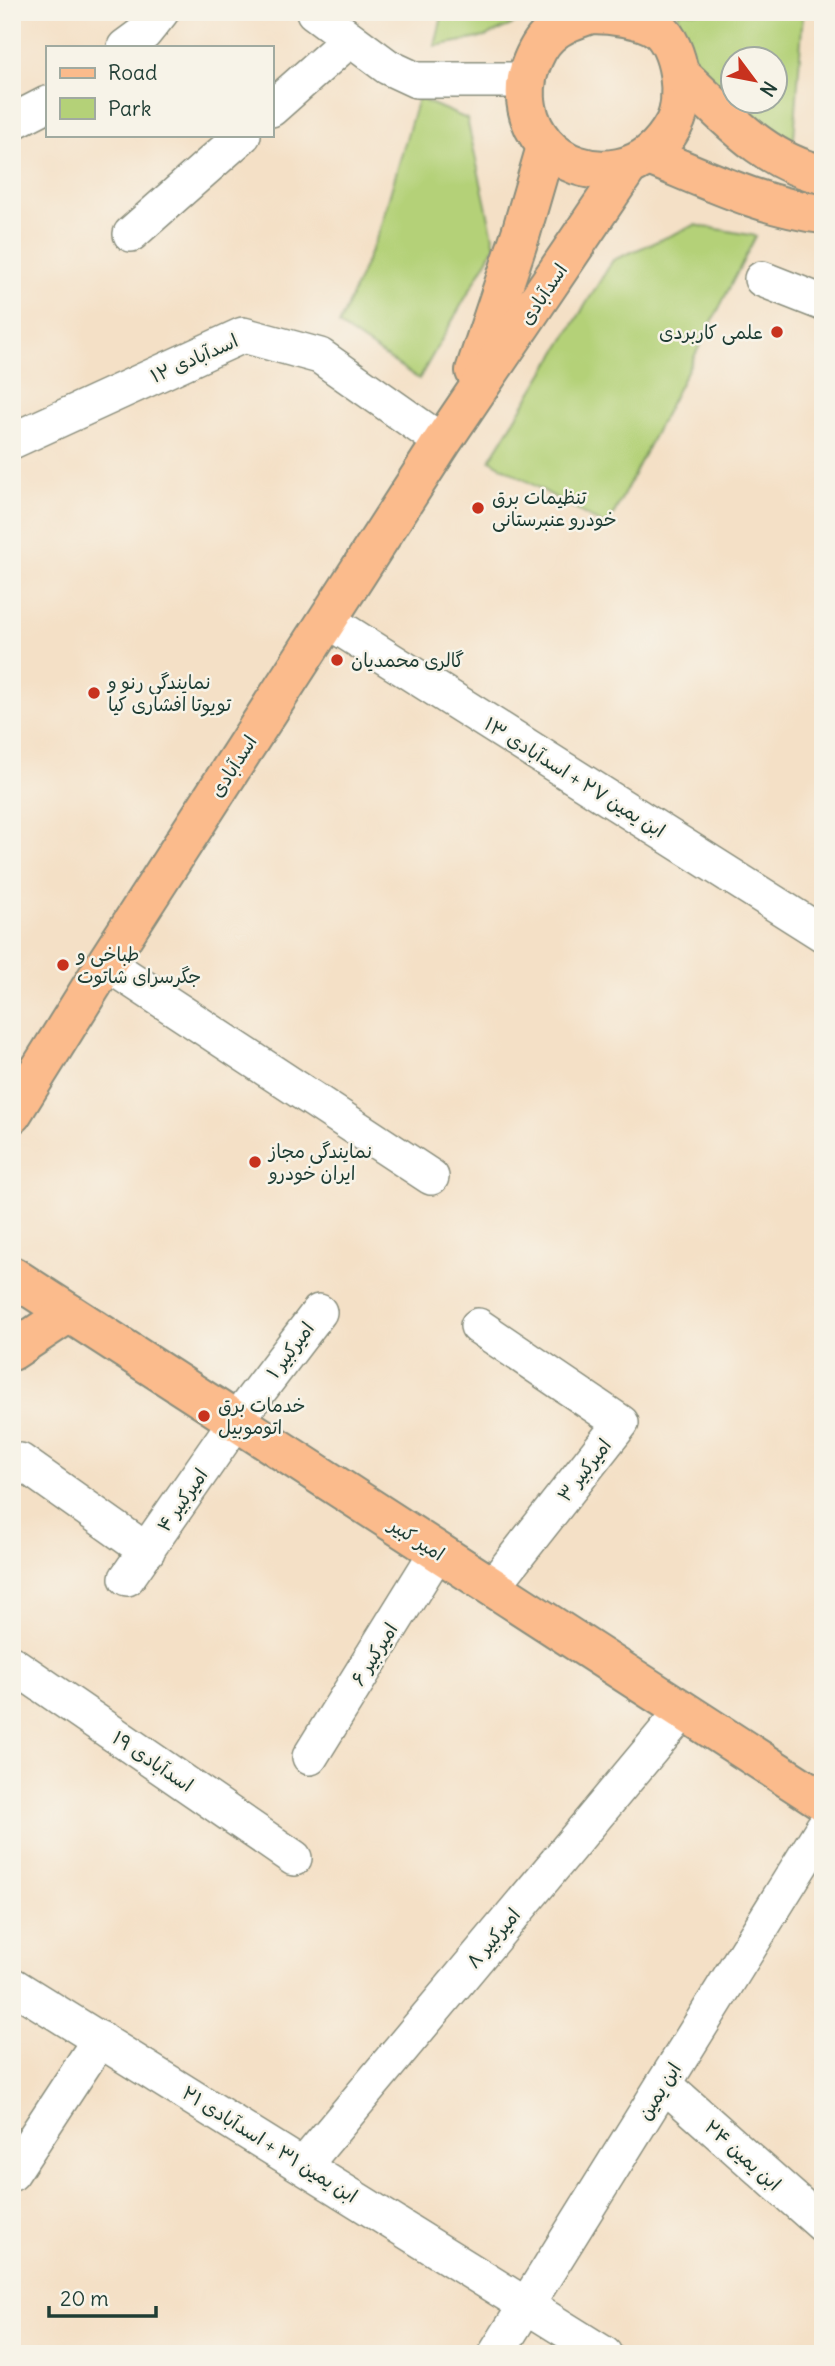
<svg xmlns="http://www.w3.org/2000/svg" width="835" height="2366" viewBox="0 0 835 2366" font-family="Delius,'Playpen Sans Arabic',sans-serif">
	<style>
		.green { fill: #b4d178; stroke: #6a8756; stroke-width: 2; fill-rule: evenodd }
		.lines { fill: none; stroke-linecap: round; stroke-linejoin: round }
		.minor-casing { stroke: #8a8e7d; stroke-width: 38 }
		.major-casing { stroke: #8a8e7d; stroke-width: 42 }
		.minor { stroke: #fff; stroke-width: 35 }
		.major { stroke: #fbbb8c; stroke-width: 38 }
		.poi-dot { fill: #c8321e; stroke: #f7f3e8; stroke-width: 2.5 }
		.labels { text-anchor: middle; stroke-width: 5; stroke-linejoin: round; paint-order: stroke }
		.street-label { font-size: 19px; fill: #1f3d34; stroke: #f7f3e8 }
		.poi-label { font-size: 19px; fill: #1f3d34; stroke: #f7f3e8; text-anchor: start }
	</style>
	<rect width="100%" height="100%" fill="#f7f3e8"/>
	<filter id="ink" filterUnits="userSpaceOnUse"><feTurbulence type="fractalNoise" baseFrequency=".0143" numOctaves="2"/><feDisplacementMap in="SourceGraphic" scale="14" xChannelSelector="R" yChannelSelector="G"/><feConvolveMatrix kernelMatrix="1 2 1 2 8 2 1 2 1" color-interpolation-filters="sRGB"/></filter>
	<filter id="wash" filterUnits="userSpaceOnUse"><feTurbulence type="fractalNoise" baseFrequency=".00686" numOctaves="4" result="noise"/><feDisplacementMap in="SourceGraphic" scale="28" xChannelSelector="R" yChannelSelector="G"/><feGaussianBlur stdDeviation="1.57" result="paint"/><feColorMatrix in="noise" values="0 0 0 0 0 0 0 0 0 0 0 0 0 0 0 0 0 1.4 0 .05"/><feComposite in="paint" operator="in"/></filter>
	<g filter="url(#wash)">
		<rect width="100%" height="100%" fill="#f4e0c6"/>
		<g class="green">
			<path d="M443,12h96l-54,25 -50,9z"/>
			<path d="M678,12h125l-10,141 -110,-93zM734,60h42v42h-42z"/>
			<path d="M418,98l49,21 28,127 -76,133 -80,-54 40,-93z"/>
			<path d="M695,225l61,11 -149,291 -117,-67 123,-200z"/>
		</g>
	</g>
	<g filter="url(#ink)">
		<g class="lines">
			<g class="minor-casing">
				<g id="minor">
					<path d="M314,12l74,55 28,13h109"/>
					<path d="M125,47l19,-14 17,-21"/>
					<path d="M271,109l79,-70"/>
					<path d="M12,122l35,-18"/>
					<path d="M131,234l112,-99"/>
					<path d="M762,279l61,24"/>
					<path d="M12,441l231,-106 77,21 122,86"/>
					<path d="M327,620l496,314"/>
					<path d="M106,963l325,214"/>
					<path d="M478,1326l143,97 -129,164"/>
					<path d="M20,1461l127,90"/>
					<path d="M127,1578l109,-157 83,-109"/>
					<path d="M12,1664l282,194"/>
					<path d="M310,1757l127,-205"/>
					<path d="M12,1985l592,369"/>
					<path d="M664,2084l159,141"/>
					<path d="M304,2165l379,-454"/>
					<path d="M12,2173l88,-134"/>
					<path d="M496,2354l327,-526"/>
				</g>
			</g>
			<g class="major-casing">
				<g id="major">
					<path d="M591,14c19,0 52,4 67,15 22,17 29,71 16,95 -12,22 -30,39 -55,44 -61,12 -108,-44 -89,-101 4,-11 10,-24 19,-32 12,-11 27,-16 42,-21z"/>
					<path d="M680,74c42,38 84,89 143,100"/>
					<path d="M649,156c57,23 113,51 174,58"/>
					<path d="M475,371l46,-138 25,-86"/>
					<path d="M12,1114l94,-151 336,-521 186,-275"/>
					<path d="M12,1276l811,525"/>
					<path d="M12,1351l57,-38"/>
				</g>
			</g>
			<use href="#minor" class="minor"/>
			<use href="#major" class="major"/>
		</g>
	</g>
	<g class="poi-dot">
		<circle cx="777" cy="332" r="7"/>
		<circle cx="478" cy="508" r="7"/>
		<circle cx="337" cy="660" r="7"/>
		<circle cx="94" cy="693" r="7"/>
		<circle cx="63" cy="965" r="7"/>
		<circle cx="255" cy="1162" r="7"/>
		<circle cx="204" cy="1416" r="7"/>
	</g>
	<g class="labels">
		<g class="street-label">
			<text transform="translate(543 294) rotate(-56)" y="7">اسدآبادی</text>
			<text transform="translate(194 358) rotate(-24)" y="7">اسدآبادی ۱۲</text>
			<text transform="translate(233 766) rotate(-57)" y="7">اسدآبادی</text>
			<text transform="translate(575 777) rotate(32)" y="7">ابن یمین ۲۷ + اسدآبادی ۱۳</text>
			<text transform="translate(290 1350) rotate(-53)" y="7">امیرکبیر ۱</text>
			<text transform="translate(584 1470) rotate(-52)" y="7">امیرکبیر ۳</text>
			<text transform="translate(182 1500) rotate(-55)" y="7">امیرکبیر ۴</text>
			<text transform="translate(417 1539) rotate(33)" y="7">امیر کبیر</text>
			<text transform="translate(374 1654) rotate(-58)" y="7">امیرکبیر ۶</text>
			<text transform="translate(153 1761) rotate(34)" y="7">اسدآبادی ۱۹</text>
			<text transform="translate(493 1938) rotate(-50)" y="7">امیرکبیر ۸</text>
			<text transform="translate(659 2091) rotate(-58)" y="7">ابن یمین</text>
			<text transform="translate(270 2144) rotate(32)" y="7">ابن یمین ۳۱ + اسدآبادی ۲۱</text>
			<text transform="translate(743 2155) rotate(42)" y="7">ابن یمین ۲۴</text>
		</g>
		<g class="poi-label">
			<text x="763" y="339" text-anchor="end">علمی کاربردی</text>
			<text x="492" y="504">تنظیمات برق<tspan x="492" dy="22">خودرو عنبرستانی</tspan></text>
			<text x="351" y="667">گالری محمدیان</text>
			<text x="108" y="689">نمایندگی رنو و<tspan x="108" dy="22">تویوتا افشاری کیا</tspan></text>
			<text x="77" y="961">طباخی و<tspan x="77" dy="22">جگرسرای شاتوت</tspan></text>
			<text x="269" y="1158">نمایندگی مجاز<tspan x="269" dy="22">ایران خودرو</tspan></text>
			<text x="218" y="1412">خدمات برق<tspan x="218" dy="22">اتوموبیل</tspan></text>
		</g>
	</g>
	<rect width="835" height="2366" fill="none" stroke="#f7f3e8" stroke-width="42"/>
	<rect x="46" y="46" width="228" height="91" fill="#f7f3e8" stroke="#a1aaa0" stroke-width="2"/>
	<rect x="60" y="68" width="35" height="10" fill="#fbbb8c" stroke="#a1aaa0" stroke-width="2"/>
	<text x="108" y="80" font-size="21" fill="#1f3d34">Road</text>
	<rect x="60" y="98" width="35" height="21" fill="#b4d178" stroke="#a1aaa0" stroke-width="2"/>
	<text x="108" y="116" font-size="21" fill="#1f3d34">Park</text>
	<g transform="translate(754 80) rotate(122)"><circle r="33" fill="#f7f3e8" stroke="#a1aaa0" stroke-width="2"/>
	<path d="M0-5L12 26L0 18L-12 26Z" fill="#c8321e"/>
	<text y="-10" font-size="19" font-weight="bold" text-anchor="middle" fill="#1f3d34">N</text>
	</g>
	<path d="M49 2306v10h107v-10" fill="none" stroke="#1f3d34" stroke-width="3.5"/>
	<text x="60" y="2306" font-size="21" fill="#1f3d34" stroke="#f7f3e8" stroke-width="5" paint-order="stroke">20 m</text>
</svg>
